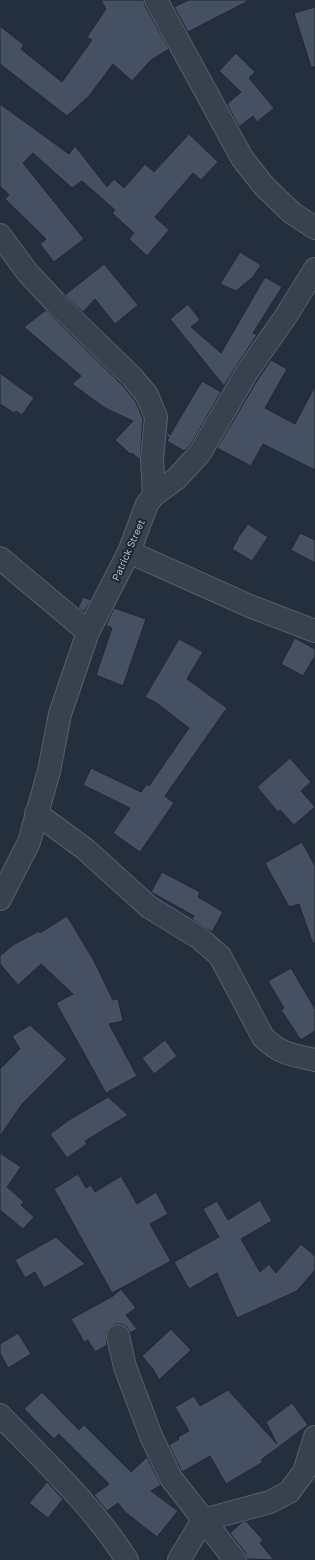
<svg xmlns="http://www.w3.org/2000/svg" width="315" height="1560" viewBox="0 0 315 1560" font-family="'Golos Text',sans-serif">
	<style>
		.building { fill: #455162; stroke: #1f2835 }
		.lines { fill: none; stroke-linecap: round; stroke-linejoin: round }
		.minor-casing { stroke: #565f6c; stroke-width: 24 }
		.minor { stroke: #38414e; stroke-width: 22 }
		.labels { text-anchor: middle; stroke-width: 4; stroke-linejoin: round; paint-order: stroke }
		.street-label { font-size: 10px; fill: #b4bcc9; stroke: #1d2633 }
	</style>
	<rect width="100%" height="100%" fill="#242f3e"/>
	<g class="building">
		<path d="M101,0h43l1,6 24,43 -18,11 -19,21 -19,-17 -24,32 -22,20 -67,-52v-38l24,19 -3,4 41,33 30,-42 -5,-3 19,-28z"/>
		<path d="M189,0h61l-62,32 -14,-25z"/>
		<path d="M315,7v60h-4l-17,-54z"/>
		<path d="M236,53l19,19 -6,6 25,30 -17,14 -4,-6 -14,11 -12,-23 14,-12 -22,-21z"/>
		<path d="M0,104l69,50 6,-8 32,41 7,-8 10,9 21,-24 9,8 35,-38 29,28 -17,18 -8,-7 -38,44 14,13 -22,26 -18,-17 5,-6 -22,-20 3,-3 -33,-29 -10,7 -39,-35 -10,10 61,76 -30,23 -14,-18 6,-5 -41,-40 4,-4 -9,-9z"/>
		<path d="M240,252l21,13 -8,12 -17,14 -16,-7z"/>
		<path d="M104,264l34,41 -23,19 -20,-25 -12,13 -18,-17z"/>
		<path d="M265,277l17,10 -29,46 4,2 -20,30 -13,21 -54,-67 18,-15 12,16 -9,7 30,26z"/>
		<path d="M46,310l77,76 13,16 7,17 -3,41 -8,-7 -2,1 -15,-14 18,-19 -28,-13 -33,-24 9,-8 -57,-49z"/>
		<path d="M271,360l16,9 -22,39 30,16 20,-38v84l-52,-26 -12,22 -34,-18 41,-69z"/>
		<path d="M0,373l34,25 -12,17 -6,-4 -2,2 -14,-9z"/>
		<path d="M202,381l19,11 -31,54 -6,5 -17,-10 2,-4 -2,-1v-4l3,3z"/>
		<path d="M248,524l20,13 -16,24 -20,-12 6,-10h-1z"/>
		<path d="M300,533l15,7v23l-24,-13z"/>
		<path d="M83,597l8,3 -7,12 -6,-4z"/>
		<path d="M114,608l32,11 -23,67 -27,-11 16,-47 -6,-3z"/>
		<path d="M295,638l20,11v7l-12,20 -22,-12z"/>
		<path d="M179,639l24,13 -16,27 40,29 -62,88 9,7 -34,49 -27,-19 17,-25 -47,-23 8,-17 50,24 6,-8 2,2 40,-58 -34,-26 -10,-5z"/>
		<path d="M290,758l21,24 -10,9 14,16 -21,18 -14,-15 -2,2 -21,-25z"/>
		<path d="M302,842l13,24v77l-2,1 -14,-40 -10,3 -24,-44z"/>
		<path d="M162,872l38,20 -2,5 25,15 -11,20 -20,-13 2,-3 -43,-24z"/>
		<path d="M67,916l27,45 19,39 5,-1 5,22 -14,3 28,52 -31,17 -50,-90 17,-9 -32,-30 -23,21 -18,-21v-8l13,-11 26,-14 1,2z"/>
		<path d="M291,968l24,41v22l-14,9 -20,-30 3,-2 -16,-27z"/>
		<path d="M30,1025l37,34 -45,45 -22,32v-67l20,-20 -8,-13z"/>
		<path d="M165,1040l12,16 -23,18 -12,-16z"/>
		<path d="M108,1097l20,18 -43,26 2,3 -20,14 -17,-24 19,-14z"/>
		<path d="M0,1153l21,14 -14,20 17,15 -3,3 13,12 -11,12 -23,-19z"/>
		<path d="M78,1174l8,14 5,-3 4,7 26,-16 16,28 19,-12 12,22 -18,10 21,37 -59,32 -58,-104z"/>
		<path d="M260,1200l12,21 -31,18 19,33 9,-8 7,9 25,-29 14,12v14l-18,21 -60,27 -20,-45 -28,16 -15,-27 45,-25 -16,-28 14,-8 11,19z"/>
		<path d="M56,1237l29,27 -41,24 -9,-16 -10,6 -10,-18z"/>
		<path d="M121,1289l15,19 -10,7 11,14 -7,4 -3,-6 -6,-3h-6l-5,3 -4,6 1,12 -12,7 -7,-12 -4,2 -13,-23 42,-23z"/>
		<path d="M171,1329l20,21 -32,30 -6,-11 -11,-13z"/>
		<path d="M18,1333l13,21 -23,14 -8,-15v-9z"/>
		<path d="M228,1390l49,54 -11,-22 26,-19 16,22 -47,35 2,2 -37,22 -16,-28 -28,16 -13,-27 10,-6 -1,-2 11,-6 -14,-24 19,-11 6,10z"/>
		<path d="M42,1392l37,38 5,-5 47,47 16,-15 14,28 -10,6 27,20 -21,26 -32,-25 -7,-9 -11,8 -13,-16 15,-11 -50,-50 -5,5 -30,-30z"/>
		<path d="M47,1482l16,17 -15,19 -19,-15z"/>
		<path d="M246,1521l17,19 -3,3 14,17 -27,-1 -2,-7 -15,-19 12,-11z"/>
	</g>
	<g class="lines">
		<g class="minor-casing">
			<g id="minor">
				<path d="M156,0l86,158 22,28 28,27 23,15"/>
				<path d="M0,235l27,37 29,31 76,74 15,18 9,22 -4,42 2,36 -7,9 -18,48 -41,80 -28,82 -11,57 -20,71 -29,57"/>
				<path d="M154,495l22,-16 24,-26 47,-81 39,-56 29,-47"/>
				<path d="M129,552l123,55 63,24"/>
				<path d="M0,558l88,74"/>
				<path d="M36,813l49,36 64,58 49,30 22,19 43,81c17,17 29,18 52,23"/>
				<path d="M118,1336l7,31 26,69 20,42 64,82"/>
				<path d="M0,1415c44,46 93,91 127,145"/>
				<path d="M179,1560l24,-40 67,-18 19,-10 15,-20 11,-35"/>
			</g>
		</g>
		<use href="#minor" class="minor"/>
	</g>
	<g class="labels">
		<g class="street-label">
			<text transform="translate(128 550) rotate(-66)" y="4">Patrick Street</text>
		</g>
	</g>
</svg>
